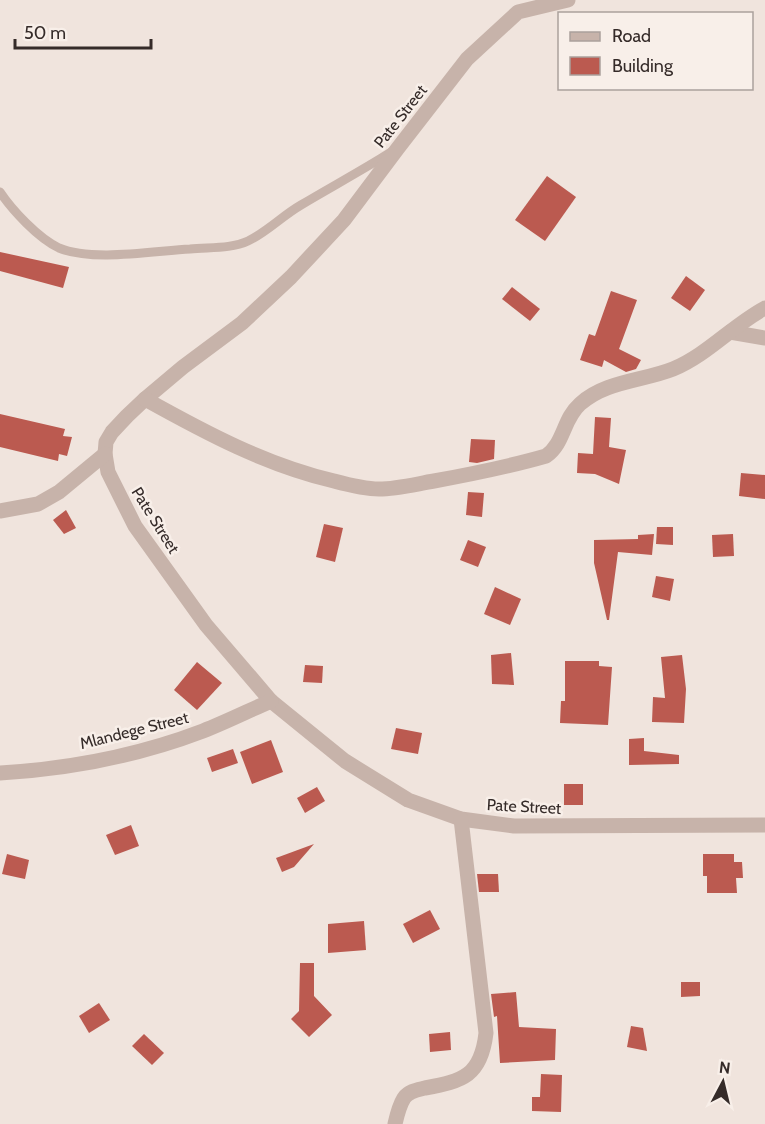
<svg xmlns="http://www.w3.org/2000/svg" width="765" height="1124" viewBox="0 0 765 1124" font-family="Cabin,sans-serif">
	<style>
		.building { fill: #bb5a50 }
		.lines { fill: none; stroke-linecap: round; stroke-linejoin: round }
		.lane { stroke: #c7b3aa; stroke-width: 9 }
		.street { stroke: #c7b3aa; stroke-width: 15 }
		.labels { text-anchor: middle; stroke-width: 5; stroke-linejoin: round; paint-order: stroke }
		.street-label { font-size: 16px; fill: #352b29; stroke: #f8efe9 }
	</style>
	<rect width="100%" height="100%" fill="#f0e4dd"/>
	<g class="building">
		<path d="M547,176l29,21 -31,44 -30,-21z"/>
		<path d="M0,252l69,15 -6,21 -63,-17z"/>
		<path d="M686,276l19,14 -15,21 -19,-13z"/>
		<path d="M512,287l28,22 -10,12 -28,-22z"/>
		<path d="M611,291l26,9 -18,49 22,11 -5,9 -10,3 -22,-12 -2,7 -22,-7 9,-26 6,2z"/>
		<path d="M0,414l65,15 -2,7 9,1 -5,19 -8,-2 -1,7 -58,-14z"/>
		<path d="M595,417l16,1 -2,29 17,3 -7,34 -24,-10 -18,-1 1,-20 15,1z"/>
		<path d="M471,439l24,1 -1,19 -17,4 -8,-1z"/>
		<path d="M741,473l24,2v24l-26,-3z"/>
		<path d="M468,492l16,1 -2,24 -16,-2z"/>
		<path d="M66,510l10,18 -12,6 -11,-14z"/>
		<path d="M324,524l19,4 -8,34 -19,-5z"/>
		<path d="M657,527h16v18l-17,-1z"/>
		<path d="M654,534l-2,21 -34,-3 -9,68h-2l-13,-57v-23l44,-1v-4z"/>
		<path d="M733,534l1,22 -21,1 -1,-22z"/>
		<path d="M468,540l18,7 -8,20 -18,-7z"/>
		<path d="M656,576l18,3 -4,22 -18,-4z"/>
		<path d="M495,587l26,12 -11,26 -26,-11z"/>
		<path d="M511,653l3,32 -22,-1 -1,-29z"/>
		<path d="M682,655l4,34 -2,34 -32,-1 1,-25 12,1 -4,-41z"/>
		<path d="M565,661h34v5l13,1 -4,58 -48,-2 1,-22h4z"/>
		<path d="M197,662l25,21 -25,27 -23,-20z"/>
		<path d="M305,665l18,1 -1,17 -19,-1z"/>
		<path d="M396,728l26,5 -4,21 -27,-5z"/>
		<path d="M644,738v13l35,4v9l-50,1v-26z"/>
		<path d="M271,740l12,32 -31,12 -12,-32z"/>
		<path d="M233,749l5,14 -26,9 -5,-14z"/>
		<rect x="564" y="784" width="19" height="21"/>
		<path d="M317,787l8,14 -20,12 -8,-15z"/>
		<path d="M131,825l8,21 -24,9 -9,-20z"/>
		<path d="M314,844l-20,23 -12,5 -6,-14z"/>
		<path d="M7,854l22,6 -4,19 -23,-5z"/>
		<path d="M703,854h31v8h8l1,16h-7l1,15h-30v-17h-4z"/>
		<path d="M477,874h21l1,18h-20z"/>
		<path d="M430,910l10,19 -27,14 -10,-19z"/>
		<path d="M364,921l2,29 -38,3v-29z"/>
		<path d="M300,963h14v33l18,19 -23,22 -18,-18 8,-8z"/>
		<path d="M681,982h19v14l-19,1z"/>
		<path d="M516,992l3,35 37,2 -1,31 -55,3 -3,-47 -3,1 -3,-23z"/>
		<path d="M99,1003l11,17 -21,13 -10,-17z"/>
		<path d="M631,1026l12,2 4,23 -20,-4z"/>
		<path d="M450,1032l1,18 -21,2 -1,-18z"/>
		<path d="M144,1034l20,19 -12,12 -20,-19z"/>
		<path d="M541,1074l21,1 -1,37 -29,-1v-14h8z"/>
	</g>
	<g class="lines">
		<path class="lane" d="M0,192c12,18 38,46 59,56 33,14 95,3 131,1 19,-2 41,0 58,-8 19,-9 34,-25 53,-36 30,-18 60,-34 90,-53"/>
		<g class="street">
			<path d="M568,0l-50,12 -51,47 -69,89 -54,72 -53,57 -49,46 -59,44 -38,32 -18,17 -15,16 -6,10 -1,12 3,18 27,54 71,99 65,76 74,60 63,39 53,19 53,7 251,-1"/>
			<path d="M730,332l35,6"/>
			<path d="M145,399c61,34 121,66 189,82 15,4 30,8 45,8 18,0 37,-5 55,-8 38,-7 74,-14 112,-25 18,-12 17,-37 34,-52 25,-23 63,-23 93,-35 34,-14 60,-44 92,-61"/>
			<path d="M0,511l38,-7 21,-12 46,-38"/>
			<path d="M0,773c68,-4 140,-18 203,-42 23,-9 45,-20 68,-30"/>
			<path d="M395,1124c2,-9 4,-18 9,-26 5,-7 13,-8 21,-10 38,-7 56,-12 61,-55l-25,-214"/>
		</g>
	</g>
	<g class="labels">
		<g class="street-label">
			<text transform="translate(400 116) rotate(-52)" y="6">Pate Street</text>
			<text transform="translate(156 520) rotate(58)" y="6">Pate Street</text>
			<text transform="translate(134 730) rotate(-14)" y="6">Mlandege Street</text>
			<text transform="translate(524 806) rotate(3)" y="6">Pate Street</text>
		</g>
	</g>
	<rect x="558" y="12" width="195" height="78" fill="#f8efe9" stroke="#aaa19c" stroke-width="1.5"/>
	<rect x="570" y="32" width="30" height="9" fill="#c7b3aa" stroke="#aaa19c" stroke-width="1.5"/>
	<text x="612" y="42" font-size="18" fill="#352b29">Road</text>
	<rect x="570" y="57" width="30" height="18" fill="#bb5a50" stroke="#aaa19c" stroke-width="1.5"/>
	<text x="612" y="72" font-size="18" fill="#352b29">Building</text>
	<g transform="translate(723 1082) rotate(7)" stroke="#f8efe9" stroke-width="4.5" paint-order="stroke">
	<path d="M0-4.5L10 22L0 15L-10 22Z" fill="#352b29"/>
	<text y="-9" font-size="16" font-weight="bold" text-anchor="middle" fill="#352b29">N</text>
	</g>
	<path d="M15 39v9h136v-9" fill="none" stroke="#352b29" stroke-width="3"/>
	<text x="24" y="39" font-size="18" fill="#352b29" stroke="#f8efe9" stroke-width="4.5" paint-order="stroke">50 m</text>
</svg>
